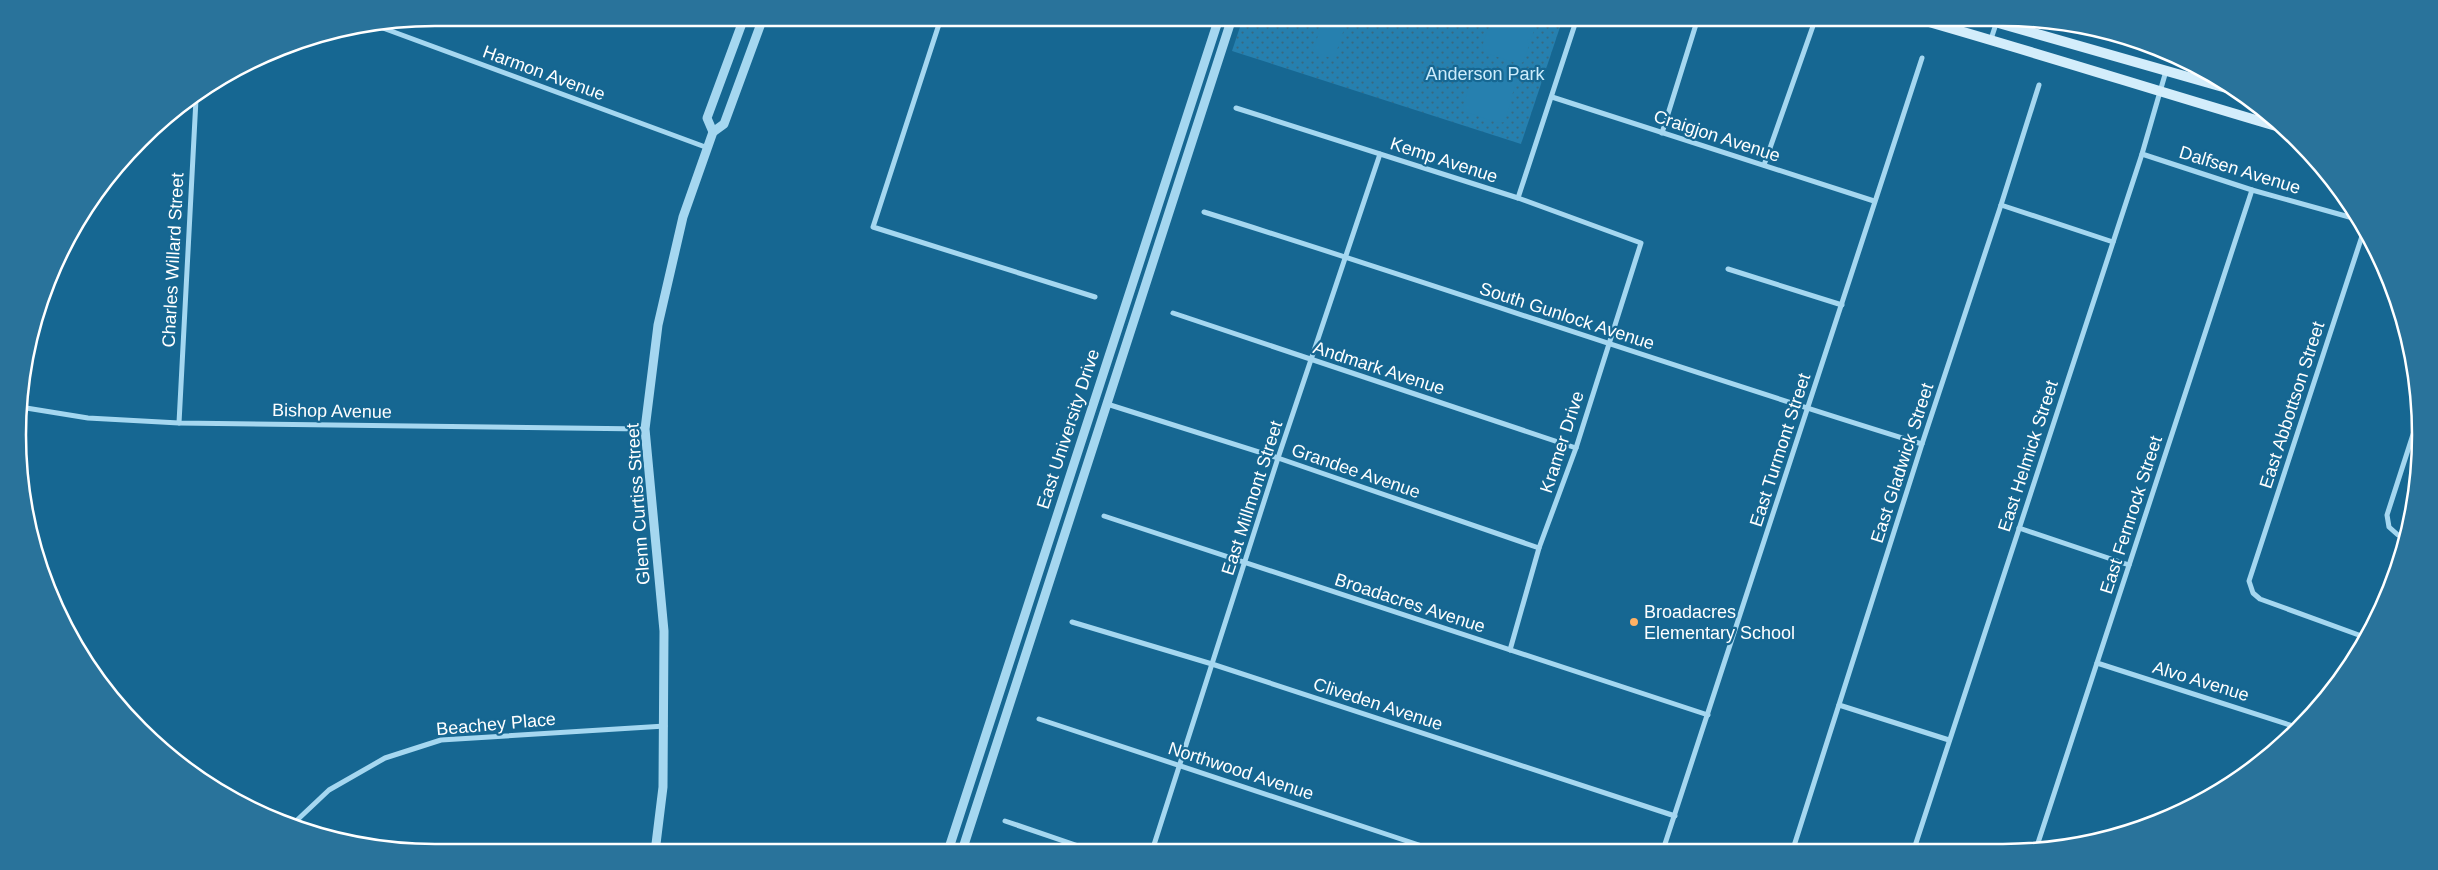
<svg xmlns="http://www.w3.org/2000/svg" width="2438" height="870" viewBox="0 0 2438 870" font-family="Arial,sans-serif">
	<style>
		.grass { fill: url(#grass-dots) }
		.garden { fill: #2680af }
		.lines { fill: none; stroke-linecap: round; stroke-linejoin: round }
		.minor { stroke: #a5d7f0; stroke-width: 5 }
		.tertiary { stroke: #a5d7f0; stroke-width: 9 }
		.secondary { stroke: #d3edfb; stroke-width: 10 }
		.poi-dot { fill: #ffb164; stroke: #166792; stroke-width: 2 }
		.labels { text-anchor: middle; stroke-width: 4.5; stroke-linejoin: round; paint-order: stroke }
		.street-label { font-size: 18px; fill: #fff; stroke: #166792 }
		.park-label { font-size: 18px; fill: #ccecfc; stroke: #166792 }
		.poi-label { font-size: 18px; fill: #fff; stroke: #166792; text-anchor: start }
		.rim { fill: none; stroke: #fff; stroke-width: 2.5 }
	</style>
	<defs>
		<pattern id="grass-dots" width="8" height="8" patternUnits="userSpaceOnUse" patternTransform="scale(1.25)"><rect width="8" height="8" fill="#2680af"/><path d="M2 2h.1M6 6h.1" fill="none" stroke="#376982" stroke-width="1.8" stroke-linecap="round"/></pattern>
	</defs>
	<rect width="100%" height="100%" fill="#166792"/>
	<path class="grass" d="M1243,18h320l-42,126 -289,-93z"/>
	<g class="garden">
		<path d="M1492,18h43l2,4 -6,17 -4,1 2,6 -6,16 -4,2 -34,-11 -3,-6 5,-16 5,-2 -2,-6z"/>
		<path d="M1323,19l22,7 -11,33 -21,-7z"/>
		<path d="M1480,65l35,11 2,5 -6,17 -4,2 3,5 -6,17 -5,1 -34,-11 -2,-6 5,-16 5,-2 -3,-6 5,-15z"/>
	</g>
	<g class="lines">
		<g class="minor">
			<path d="M941,18l-68,209 222,70"/>
			<path d="M372,24l336,124"/>
			<path d="M1991,39l7,-21"/>
			<path d="M1552,97l322,104"/>
			<path d="M1236,108l282,90 123,45 -65,205 -37,100 -29,102"/>
			<path d="M1662,133l36,-115"/>
			<path d="M2142,154l110,36 108,30"/>
			<path d="M1764,165l49,-139"/>
			<path d="M1518,198l59,-180"/>
			<path d="M2001,205l112,37"/>
			<path d="M1204,212c240,75 477,158 718,232"/>
			<path d="M2365,227l-116,354 4,12 7,6 107,39"/>
			<path d="M1728,269l114,36"/>
			<path d="M1173,313l403,135"/>
			<path d="M1107,404l171,54 261,90"/>
			<path d="M20,407l68,11 91,5 466,6"/>
			<path d="M179,423l17,-324"/>
			<path d="M1104,516l604,199"/>
			<path d="M2019,528l110,37"/>
			<path d="M2407,538l-9,-3 -9,-8 -2,-12 31,-96"/>
			<path d="M1072,622l140,42 463,152"/>
			<path d="M2097,663l199,64"/>
			<path d="M1839,705l110,35"/>
			<path d="M1039,719l395,131"/>
			<path d="M2172,814l10,-8h10"/>
			<path d="M1005,821l88,30"/>
			<path d="M294,823l35,-33 56,-32 56,-18 224,-14"/>
			<path d="M1793,849l129,-405 79,-239 38,-120"/>
			<path d="M1914,849l228,-695 24,-83"/>
			<path d="M2036,849l216,-659"/>
			<path d="M1663,850l259,-792"/>
			<path d="M1152,851l126,-393 102,-304"/>
		</g>
		<g class="tertiary">
			<path d="M713,132l-6,-14 37,-100"/>
			<path d="M948,851l271,-833"/>
			<path d="M962,851l270,-833"/>
			<path d="M655,852l8,-65 1,-156 -19,-202 13,-104 25,-108 30,-85 11,-8 39,-106"/>
		</g>
		<g class="secondary">
			<path d="M1915,18c123,35 245,74 368,110"/>
			<path d="M1981,18l256,73"/>
		</g>
	</g>
	<circle class="poi-dot" cx="1634" cy="622" r="5"/>
	<g class="labels">
		<g class="street-label">
			<text transform="translate(544 73) rotate(20)" y="6">Harmon Avenue</text>
			<text transform="translate(1717 136) rotate(18)" y="6">Craigjon Avenue</text>
			<text transform="translate(1444 160) rotate(18)" y="6">Kemp Avenue</text>
			<text transform="translate(2240 170) rotate(17)" y="6">Dalfsen Avenue</text>
			<text transform="translate(173 260) rotate(-87)" y="6">Charles Willard Street</text>
			<text transform="translate(1567 316) rotate(18)" y="6">South Gunlock Avenue</text>
			<text transform="translate(1379 368) rotate(18)" y="6">Andmark Avenue</text>
			<text transform="translate(2292 405) rotate(-72)" y="6">East Abbottson Street</text>
			<text transform="translate(332 411) rotate(1)" y="6">Bishop Avenue</text>
			<text transform="translate(1068 429) rotate(-72)" y="6">East University Drive</text>
			<text transform="translate(1562 442) rotate(-72)" y="6">Kramer Drive</text>
			<text transform="translate(1780 450) rotate(-72)" y="6">East Turmont Street</text>
			<text transform="translate(2028 456) rotate(-72)" y="6">East Helmick Street</text>
			<text transform="translate(1902 463) rotate(-72)" y="6">East Gladwick Street</text>
			<text transform="translate(1356 471) rotate(19)" y="6">Grandee Avenue</text>
			<text transform="translate(1252 498) rotate(-72)" y="6">East Millmont Street</text>
			<text transform="translate(638 504) rotate(-94)" y="6">Glenn Curtiss Street</text>
			<text transform="translate(2131 515) rotate(-72)" y="6">East Fernrock Street</text>
			<text transform="translate(1410 603) rotate(18)" y="6">Broadacres Avenue</text>
			<text transform="translate(2201 681) rotate(17)" y="6">Alvo Avenue</text>
			<text transform="translate(1378 704) rotate(18)" y="6">Cliveden Avenue</text>
			<text transform="translate(496 724) rotate(-5)" y="6">Beachey Place</text>
			<text transform="translate(1241 771) rotate(18)" y="6">Northwood Avenue</text>
		</g>
		<g class="park-label">
			<text x="1485" y="80">Anderson Park</text>
		</g>
		<g class="poi-label">
			<text x="1644" y="618">Broadacres<tspan x="1644" dy="21">Elementary School</tspan></text>
		</g>
	</g>
	<path d="M0 0H2438V870H0ZM435 26H2003A409 409 0 0 1 2412 435V435A409 409 0 0 1 2003 844H435A409 409 0 0 1 26 435V435A409 409 0 0 1 435 26Z" fill="#29739b" fill-rule="evenodd"/>
	<path class="rim" d="M435 26H2003A409 409 0 0 1 2412 435V435A409 409 0 0 1 2003 844H435A409 409 0 0 1 26 435V435A409 409 0 0 1 435 26Z"/>
</svg>
